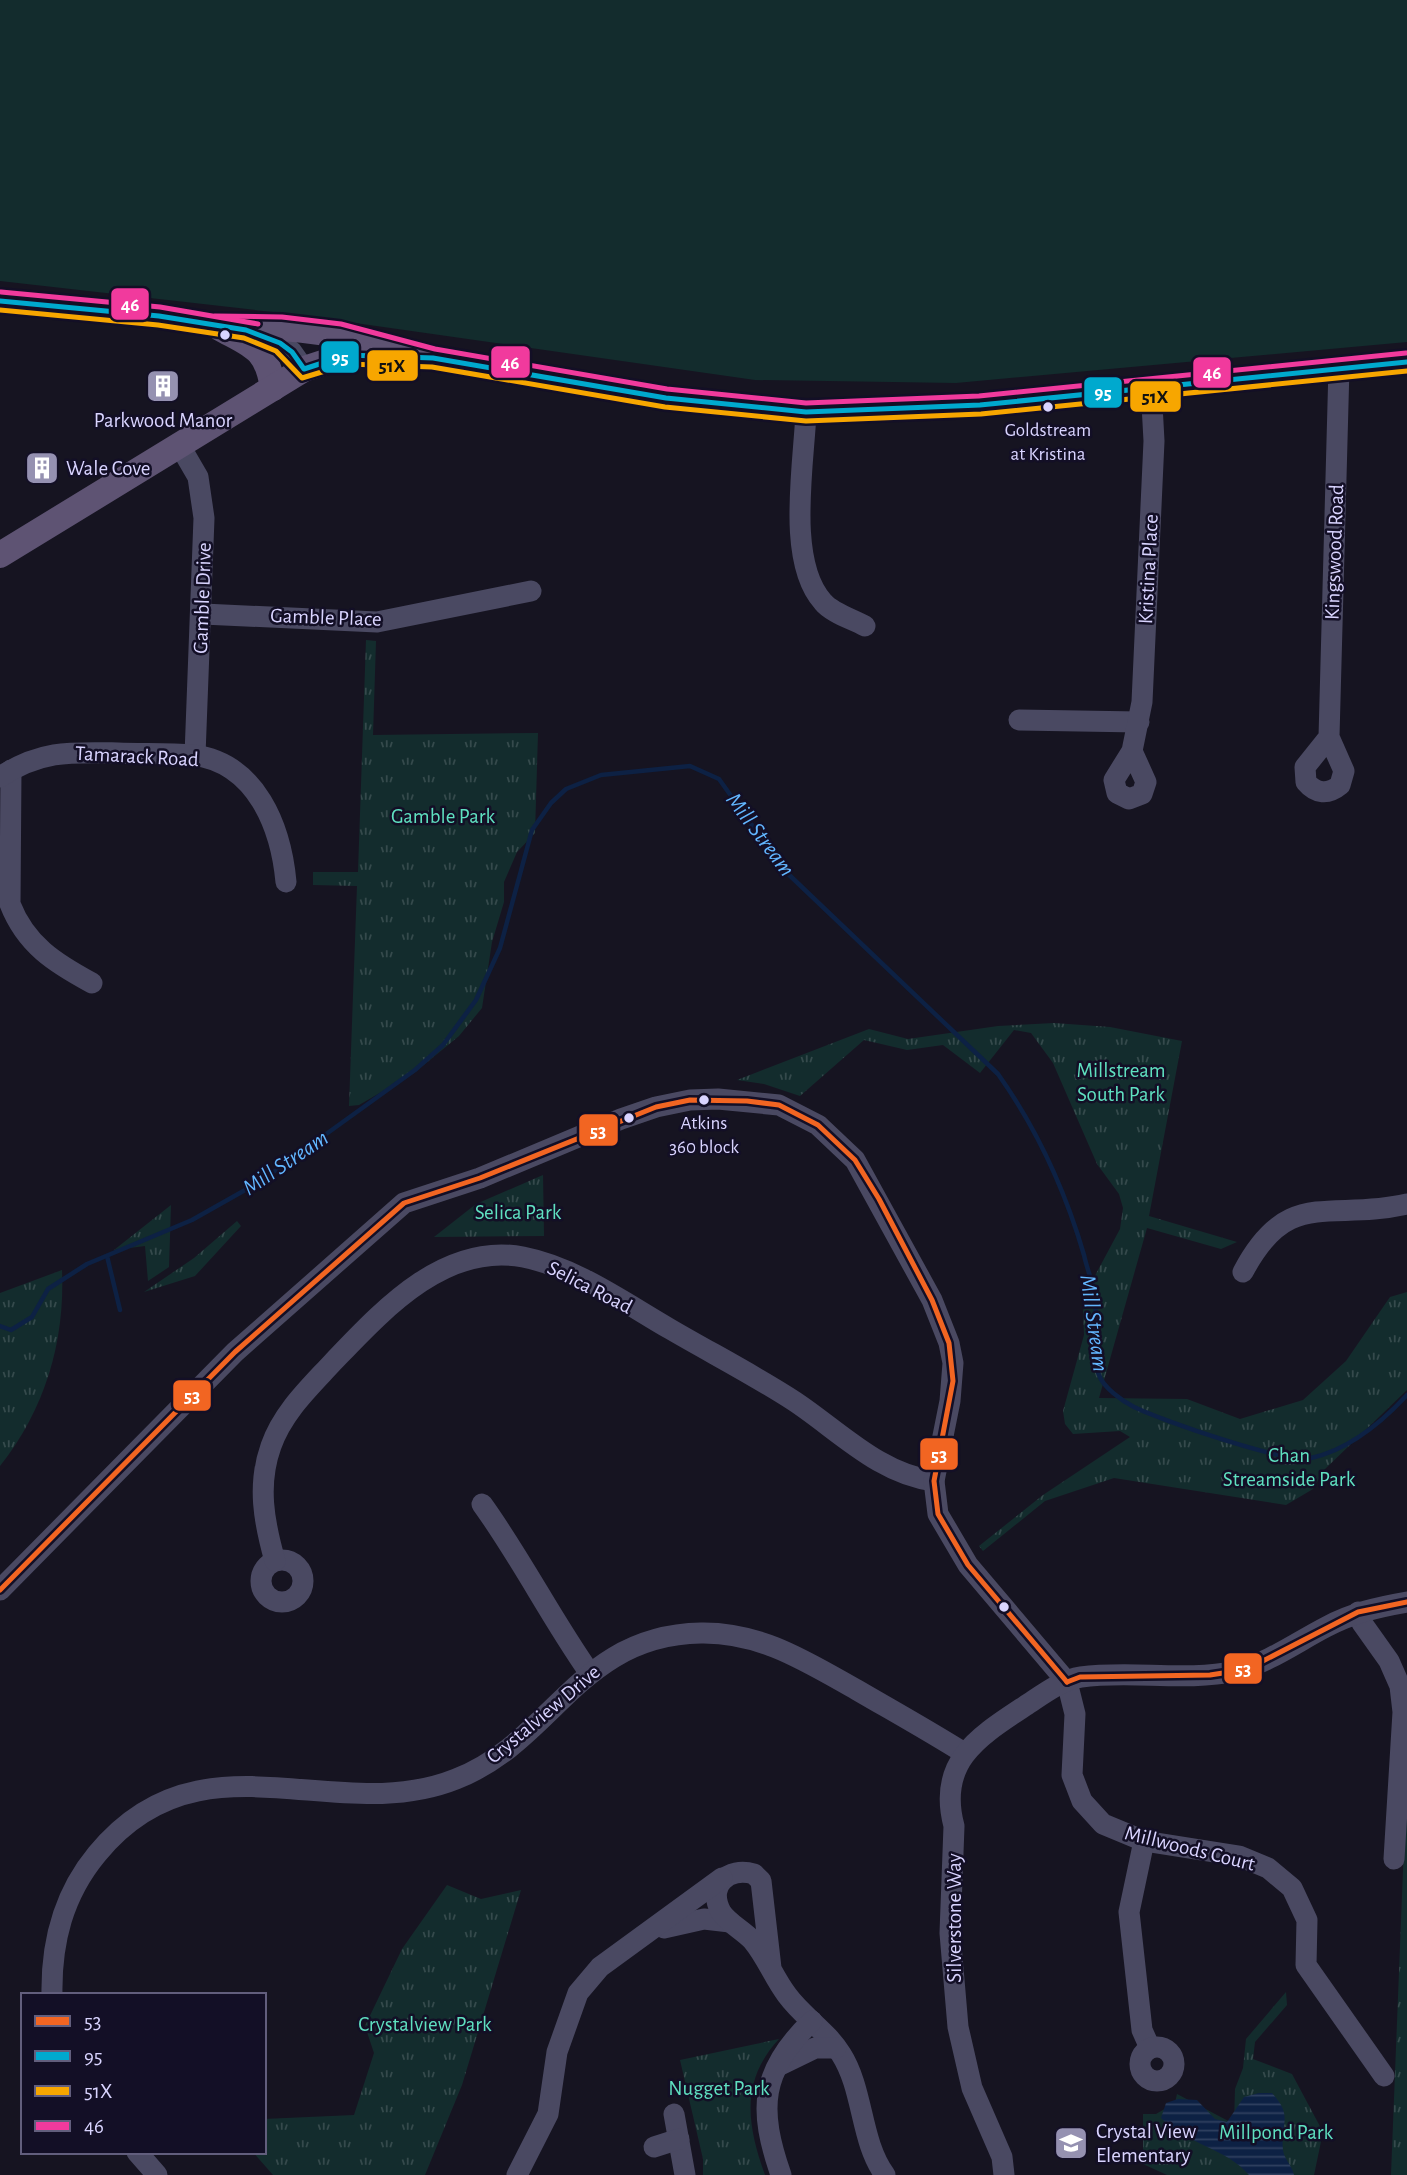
<svg xmlns="http://www.w3.org/2000/svg" width="1407" height="2175" viewBox="0 0 1407 2175" font-family="'Alegreya Sans',sans-serif">
	<style>
		.grass { fill: #132c2d }
		.park { fill: url(#park-tufts) }
		.water { fill: url(#water-rules) }
		.lines { fill: none; stroke-linecap: round; stroke-linejoin: round }
		.stream { stroke: #0d2144; stroke-width: 4.5 }
		.minor { stroke: #4a4962; stroke-width: 21 }
		.major { stroke: #5e5373; stroke-width: 26 }
		.bus-1-casing { stroke: #130f26; stroke-width: 10 }
		.bus-2-casing { stroke: #130f26; stroke-width: 10 }
		.bus-3-casing { stroke: #130f26; stroke-width: 10 }
		.bus-4-casing { stroke: #130f26; stroke-width: 10 }
		.bus-1 { stroke: #f26522; stroke-width: 5 }
		.bus-2 { stroke: #00a9ce; stroke-width: 5 }
		.bus-3 { stroke: #f7a600; stroke-width: 5 }
		.bus-4 { stroke: #f13a9d; stroke-width: 5 }
		.bus-dot { fill: #d9d4ff; stroke: #130f26; stroke-width: 2.5 }
		.labels { text-anchor: middle; stroke-width: 5; stroke-linejoin: round; paint-order: stroke }
		.bus-label { font-size: 19px; fill: #d9d4ff; stroke: #130f26 }
		.poi-label { font-size: 21px; fill: #d9d4ff; stroke: #130f26; text-anchor: start }
		.street-label { font-size: 21px; fill: #d9d4ff; stroke: #130f26 }
		.park-label { font-size: 21px; fill: #5fe0c0; stroke: #130f26 }
		.water-label { font-size: 23px; font-style: italic; fill: #62b6ff; stroke: #130f26 }
		.line-badge { stroke: #130f26; stroke-width: 2.5 }
		.badge-label { font-size: 19px; text-anchor: middle; font-weight: bold; fill: #fff }
		.pale-badge-label { font-size: 19px; text-anchor: middle; font-weight: bold; fill: #111 }
	</style>
	<defs>
		<pattern id="park-tufts" width="24" height="20" patternUnits="userSpaceOnUse" patternTransform="scale(1.75)"><rect width="24" height="20" fill="#132c2d"/><path d="M3 7l-1-3M5 7V3M7 7l1-3M15 17l-1-3M17 17v-4M19 17l1-3" fill="none" stroke="#354a4c"/></pattern>
		<pattern id="water-rules" width="6" height="5" patternUnits="userSpaceOnUse" patternTransform="scale(1.75)"><rect width="6" height="5" fill="#0d2144"/><path d="M0 2.5h6" fill="none" stroke="#304060"/></pattern>
	</defs>
	<rect width="100%" height="100%" fill="#161421"/>
	<path class="grass" d="M0,0h1407v342l-451,41 -201,-3 -456,-65 -299,-34z"/>
	<g class="park">
		<path d="M366,640l10,1 -3,94 165,-2 -3,100 -18,19 -13,30v20l-12,40 -10,66 -23,28 -45,37 -55,32 -10,1 8,-220 -44,-1v-13h45z"/>
		<path d="M1054,1023l56,4 72,14 -33,175 88,26 -16,7 -74,-21 -48,170 88,1 53,20 63,-19 43,-39 44,-64 17,-5v98l-83,80 -11,19 -27,16 -172,-27 -69,23 -62,50 -4,-5 64,-51 87,-58 -10,-6 -47,3 -8,-10 -2,-13 21,-76 -1,-24 7,-26 30,-56 3,-21 -4,-14 -22,-30 -44,-101 -22,-30 -17,-3 -34,43 -37,-28 -36,5 -43,-10 -64,56 -36,-12 -27,-4 132,-51 39,10 90,-13z"/>
		<path d="M543,1175l1,61 -110,1 42,-33z"/>
		<path d="M171,1205l-2,62 -21,14 -3,-35 -31,4z"/>
		<path d="M237,1221l4,5 -46,50 -51,16 50,-34z"/>
		<path d="M62,1270c3,72 -17,139 -62,196v-173z"/>
		<path d="M1407,1769v406h-16z"/>
		<path d="M447,1885l34,14 40,-9 -59,195 -37,90h-152l-20,-23h11v-33l90,-4 20,-62 -9,-27 37,-77z"/>
		<path d="M1286,1992l1,13 -32,37 -2,17 39,15 31,58 -9,43h-147l-24,-11v-50h13l19,-11 2,-9 57,30 1,-35 8,-21 3,-29z"/>
		<path d="M779,2039c-39,42 -32,86 -14,136h-62v-16l-23,-99z"/>
	</g>
	<path class="water" d="M1259,2093h13c22,24 8,30 11,57 1,9 9,15 11,25h-45c-23,-27 -63,-31 -88,-57l5,-15 12,-4 19,1 18,19 12,3 17,-25z"/>
	<g class="lines">
		<g class="stream">
			<path d="M107,1256l13,54"/>
			<path d="M0,1326l11,4 21,-13 16,-28 39,-25 105,-44 69,-39 154,-111 28,-25 33,-45 24,-52 32,-118 19,-27 15,-14 35,-14 89,-9 29,13 65,91 214,204c39,55 67,116 86,181 3,14 9,28 11,41 3,25 -6,56 4,79 4,12 23,26 35,32 27,13 152,57 177,51 37,-8 71,-36 96,-63"/>
		</g>
		<g class="minor">
			<path d="M0,301l159,15 87,14 34,13 12,9 12,17"/>
			<path d="M806,412c-2,52 -20,149 17,190 9,11 29,17 42,24"/>
			<path d="M180,446l18,31 6,41 -9,237"/>
			<path d="M203,614l174,8 154,-31"/>
			<path d="M1019,720l120,2"/>
			<path d="M1329,737l-24,30 1,15c10,12 22,13 34,3l4,-14 -15,-34 10,-370"/>
			<path d="M1132,751l14,31 -4,12 -13,5 -12,-6 -3,-13 18,-29 10,-49 12,-261 -3,-55"/>
			<path d="M11,770l-1,134c16,41 45,59 82,79"/>
			<path d="M0,777c41,-27 71,-25 118,-24 24,1 50,0 75,2 64,8 88,73 93,127"/>
			<path d="M1243,1272c45,-86 87,-50 164,-68"/>
			<path d="M482,1504c39,54 69,114 107,168"/>
			<circle cx="282" cy="1581" r="21"/>
			<path d="M275,1561c-11,-39 -18,-76 -4,-115 12,-34 38,-58 62,-84 49,-51 111,-120 190,-105 52,10 102,46 147,72 41,24 84,46 124,72 44,29 85,73 140,80"/>
			<path d="M0,1590l235,-238 169,-149 76,-25 141,-59 35,-12 34,-7 28,-1 61,6 39,20 37,35 77,140 17,43 4,20 -3,38 -16,80 4,33 30,51 99,117 8,32 -3,61 10,26 21,23 41,17 95,15 29,12 24,20 15,32 -1,45 78,111"/>
			<path d="M1358,1612l4,11 27,38 11,25 3,26 -9,147"/>
			<path d="M1144,1841l-15,71 13,118 8,18"/>
			<path d="M664,1928l40,-9 26,3"/>
			<path d="M771,1968l-10,-87 -7,-7c-26,-8 -47,12 -33,38 8,12 22,18 32,29 14,17 21,37 34,54 16,22 40,36 54,59 23,36 19,87 44,121"/>
			<path d="M52,1995c-1,-53 11,-100 45,-141 104,-127 237,-26 359,-75 98,-38 122,-144 245,-146 60,-1 106,29 156,57 36,21 72,41 107,63"/>
			<circle cx="1157" cy="2064" r="17"/>
			<path d="M778,2066l37,-18h21"/>
			<path d="M674,2114l11,61"/>
			<path d="M654,2147l25,-8"/>
			<path d="M137,2152l20,23"/>
			<path d="M517,2175l31,-61 9,-62 21,-59 22,-26 122,-89"/>
			<path d="M781,2175c-23,-66 -21,-104 31,-154"/>
			<path d="M1004,2175l-2,-18 -30,-69 -14,-61 -8,-94 4,-107c-17,-64 24,-89 71,-120 17,-11 36,-26 56,-29 51,-7 104,5 155,-6 32,-8 61,-29 90,-44 26,-14 52,-20 81,-25"/>
		</g>
		<g class="major">
			<path d="M215,325c60,1 115,5 172,21"/>
			<path d="M220,328c33,18 47,20 53,60"/>
			<path d="M0,555l304,-186 43,-14 86,3 233,40 140,14 174,-7 427,-43"/>
		</g>
		<g class="bus-1-casing">
			<g id="bus-1">
				<path d="M0,1590l235,-238 169,-149 76,-25 176,-71 34,-7 57,1 32,4 39,20 37,35 24,39 53,101 17,43 4,38 -19,100 4,33 30,51 99,117"/>
				<path d="M1067,1682l13,-5 130,-2 26,-4 23,-8 99,-51 49,-10"/>
			</g>
		</g>
		<g class="bus-2-casing">
			<path id="bus-2" d="M0,301l159,15 87,14 34,13 12,9 12,17 43,-14 86,3 233,40 140,14 174,-7 427,-43"/>
		</g>
		<g class="bus-3-casing">
			<path id="bus-3" d="M0,310l158,15 86,13 32,13 26,27 46,-14 84,3 233,40 141,14 175,-7 426,-43"/>
		</g>
		<g class="bus-4-casing">
			<g id="bus-4">
				<path d="M1,292l159,15 98,17"/>
				<path d="M215,316l67,1 59,7 94,25 232,40 139,14 173,-7 427,-43"/>
			</g>
		</g>
		<use href="#bus-1" class="bus-1"/>
		<use href="#bus-2" class="bus-2"/>
		<use href="#bus-3" class="bus-3"/>
		<use href="#bus-4" class="bus-4"/>
	</g>
	<defs>
		<g id="building-square" transform="scale(1.75)"><rect x="-9" y="-9" width="18" height="18" rx="4" fill="#9591b1" stroke="#130f26"/><path d="M-4-6H4V6H1V3H-1V6H-4ZM-2.5-4.3h1.7v1.8h-1.7ZM.8-4.3h1.7v1.8H.8ZM-2.5-1h1.7V.8h-1.7ZM.8-1h1.7V.8H.8Z" fill="#fff"/></g>
		<g id="school-square" transform="scale(1.75)"><rect x="-9" y="-9" width="18" height="18" rx="4" fill="#9591b1" stroke="#130f26"/><path d="M0-5L7-2L0 1L-7-2ZM-4 1L0 2.5L4 1V4Q0 6-4 4Z" fill="#fff"/></g>
	</defs>
	<g fill-rule="evenodd">
		<use href="#building-square" x="163" y="386"/>
		<use href="#building-square" x="42" y="468"/>
		<use href="#school-square" x="1071" y="2143"/>
	</g>
	<g class="bus-dot">
		<circle cx="225" cy="335" r="6"/>
		<circle cx="1048" cy="407" r="6"/>
		<circle cx="704" cy="1100" r="6"/>
		<circle cx="629" cy="1118" r="6"/>
		<circle cx="1004" cy="1607" r="6"/>
	</g>
	<g class="labels">
		<g class="bus-label">
			<text x="1048" y="436">Goldstream<tspan x="1048" dy="24">at Kristina</tspan></text>
			<text x="704" y="1129">Atkins<tspan x="704" dy="24">360 block</tspan></text>
		</g>
		<g class="poi-label">
			<text x="163" y="427" text-anchor="middle">Parkwood Manor</text>
			<text x="66" y="475">Wale Cove</text>
			<text x="1096" y="2138">Crystal View<tspan x="1096" dy="24">Elementary</tspan></text>
		</g>
		<g class="street-label">
			<text transform="translate(1334 552) rotate(-88)" y="7">Kingswood Road</text>
			<text transform="translate(1148 569) rotate(-87)" y="7">Kristina Place</text>
			<text transform="translate(202 598) rotate(-88)" y="7">Gamble Drive</text>
			<text transform="translate(326 617) rotate(2)" y="7">Gamble Place</text>
			<text transform="translate(137 756) rotate(3)" y="7">Tamarack Road</text>
			<text transform="translate(590 1287) rotate(27)" y="7">Selica Road</text>
			<text transform="translate(543 1714) rotate(-40)" y="7">Crystalview Drive</text>
			<text transform="translate(1190 1848) rotate(14)" y="7">Millwoods Court</text>
			<text transform="translate(954 1918) rotate(-90)" y="7">Silverstone Way</text>
		</g>
		<g class="park-label">
			<text x="443" y="823">Gamble Park</text>
			<text x="1121" y="1077">Millstream<tspan x="1121" dy="24">South Park</tspan></text>
			<text x="518" y="1219">Selica Park</text>
			<text x="1289" y="1462">Chan<tspan x="1289" dy="24">Streamside Park</tspan></text>
			<text x="425" y="2031">Crystalview Park</text>
			<text x="719" y="2095">Nugget Park</text>
			<text x="1276" y="2139">Millpond Park</text>
		</g>
		<g class="water-label">
			<text transform="translate(761 834) rotate(53)" y="8">Mill Stream</text>
			<text transform="translate(285 1162) rotate(-34)" y="8">Mill Stream</text>
			<text transform="translate(1095 1323) rotate(82)" y="8">Mill Stream</text>
		</g>
	</g>
	<g class="line-badge">
		<rect x="110" y="287" width="40" height="34" rx="7" fill="#f13a9d"/>
		<rect x="320" y="340" width="40" height="34" rx="7" fill="#00a9ce"/>
		<rect x="490" y="345" width="41" height="34" rx="7" fill="#f13a9d"/>
		<rect x="366" y="349" width="53" height="33" rx="7" fill="#f7a600"/>
		<rect x="1192" y="356" width="40" height="33" rx="7" fill="#f13a9d"/>
		<rect x="1083" y="376" width="40" height="33" rx="7" fill="#00a9ce"/>
		<rect x="1129" y="380" width="53" height="33" rx="7" fill="#f7a600"/>
		<rect x="578" y="1113" width="41" height="34" rx="7" fill="#f26522"/>
		<rect x="172" y="1379" width="40" height="33" rx="7" fill="#f26522"/>
		<rect x="919" y="1437" width="40" height="34" rx="7" fill="#f26522"/>
		<rect x="1223" y="1652" width="40" height="33" rx="7" fill="#f26522"/>
	</g>
	<g class="badge-label">
		<text x="130" y="311">46</text>
		<text x="340" y="364">95</text>
		<text x="510" y="369">46</text>
		<text x="1212" y="379">46</text>
		<text x="1103" y="399">95</text>
		<text x="598" y="1137">53</text>
		<text x="192" y="1402">53</text>
		<text x="939" y="1461">53</text>
		<text x="1243" y="1675">53</text>
	</g>
	<g class="pale-badge-label">
		<text x="392" y="372">51X</text>
		<text x="1155" y="403">51X</text>
	</g>
	<rect x="21" y="1993" width="245" height="161" fill="#130f26" stroke="#625e7d" stroke-width="2"/>
	<rect x="35" y="2016" width="35" height="10" fill="#f26522" stroke="#625e7d" stroke-width="2"/>
	<text x="84" y="2028" font-size="21" fill="#d9d4ff">53</text>
	<rect x="35" y="2051" width="35" height="10" fill="#00a9ce" stroke="#625e7d" stroke-width="2"/>
	<text x="84" y="2063" font-size="21" fill="#d9d4ff">95</text>
	<rect x="35" y="2086" width="35" height="10" fill="#f7a600" stroke="#625e7d" stroke-width="2"/>
	<text x="84" y="2098" font-size="21" fill="#d9d4ff">51X</text>
	<rect x="35" y="2121" width="35" height="10" fill="#f13a9d" stroke="#625e7d" stroke-width="2"/>
	<text x="84" y="2133" font-size="21" fill="#d9d4ff">46</text>
</svg>
